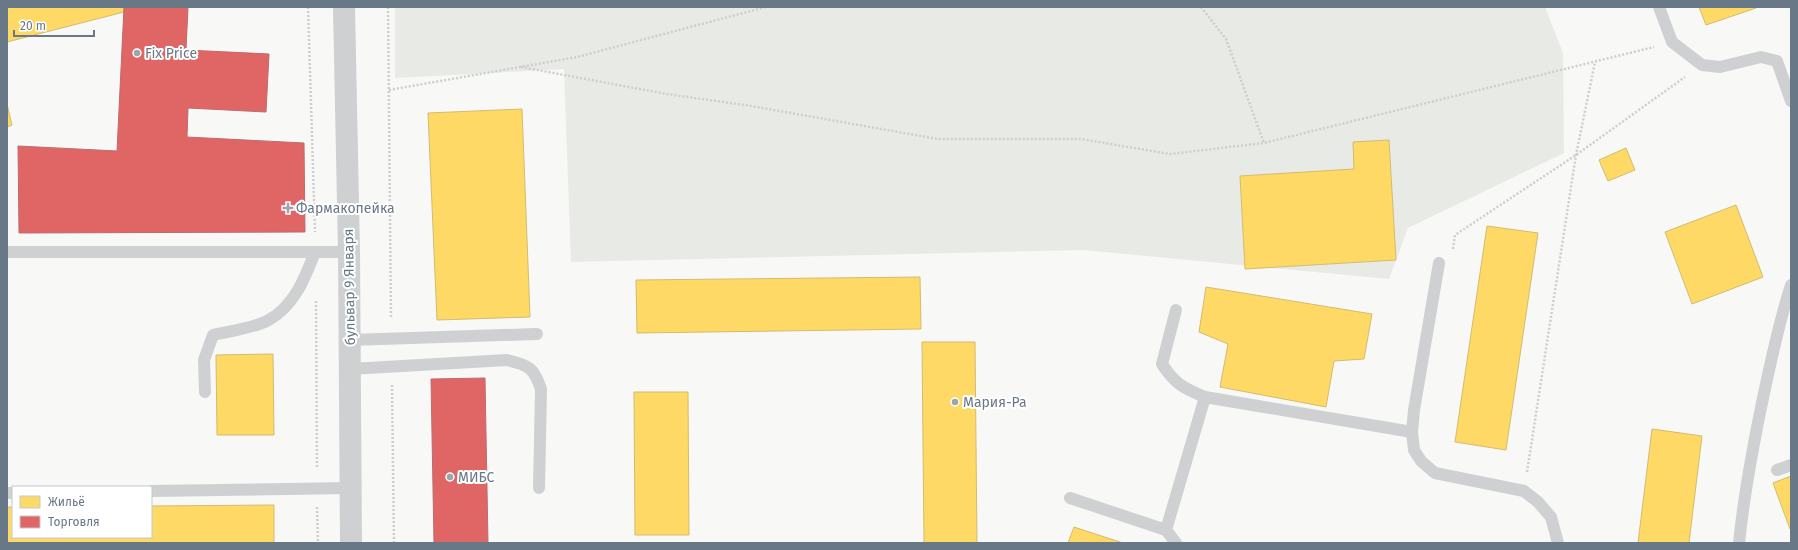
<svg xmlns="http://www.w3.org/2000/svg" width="1798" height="550" viewBox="0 0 1798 550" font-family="'Fira Sans',sans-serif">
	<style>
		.green { fill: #e8ebe5 }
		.homes { fill: #ffd966; stroke: #d2bc70 }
		.shops { fill: #e06666; stroke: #bc6b70 }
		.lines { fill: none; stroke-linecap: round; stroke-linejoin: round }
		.path { stroke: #cdcecd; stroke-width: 2.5; stroke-dasharray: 2 2; stroke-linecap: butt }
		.service { stroke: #ced0d1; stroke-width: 12 }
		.minor { stroke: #ced0d1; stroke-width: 22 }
		.poi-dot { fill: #9aa5ae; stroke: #fff; stroke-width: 1.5 }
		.labels { text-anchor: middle; stroke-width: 4; stroke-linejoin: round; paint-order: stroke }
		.poi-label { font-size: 14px; fill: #687887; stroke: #fff; text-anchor: start }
		.street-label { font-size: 14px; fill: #687887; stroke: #fff }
	</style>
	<rect width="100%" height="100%" fill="#f8f8f7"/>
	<path class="green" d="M395,7h1150l18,46 1,100 -156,75 -19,51 -306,-29 -512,12 -7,-193 -169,9z"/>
	<g class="homes">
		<path d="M7,7h117v5l-117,30z"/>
		<path d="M1699,7h56l1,1 -50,17z"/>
		<path d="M7,104l5,21 -5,2z"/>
		<path d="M522,109l8,208 -93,3 -9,-207z"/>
		<path d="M1389,140l7,120 -151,9 -5,-93 114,-7 -1,-27z"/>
		<path d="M1626,148l9,22 -27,11 -9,-21z"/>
		<path d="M1736,205l27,72 -71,27 -27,-72z"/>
		<path d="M1487,226l51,7 -32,217 -51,-8z"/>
		<path d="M920,277l1,52 -284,4 -1,-53z"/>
		<path d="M1206,287l166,27 -8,45 -30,2 -8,46 -106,-20 8,-43 -29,-12z"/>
		<path d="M922,342h53l2,201h-53z"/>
		<path d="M273,354l1,81h-57l-1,-80z"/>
		<path d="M634,392h54l1,143h-54z"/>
		<path d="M1652,429l50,7 -13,107h-51z"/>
		<path d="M1791,476v53h-1l-17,-46z"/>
		<path d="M274,505v38h-267v-36h6v30h138v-31z"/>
		<path d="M1074,527l49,16h-55z"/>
	</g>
	<g class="shops">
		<path d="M124,7h64l-2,43 83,4 -3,58 -78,-4 -1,29 117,6 1,89 -286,1 -1,-87 99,5z"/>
		<path d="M485,378l3,165h-54l-3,-164z"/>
	</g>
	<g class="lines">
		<g class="path">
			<path d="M308,7l7,225"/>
			<path d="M388,7l3,311"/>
			<path d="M1201,7l25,32 38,104"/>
			<path d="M521,67l146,27 84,12 187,33h143l89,15 94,-11 390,-96"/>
			<path d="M389,90l188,-33 189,-50"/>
			<path d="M1453,249l2,-14 121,-80 109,-78"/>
			<path d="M316,301l1,167"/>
			<path d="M392,385l2,158"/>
			<path d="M1527,472l49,-317 19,-93"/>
			<path d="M317,507l1,36"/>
		</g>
		<g class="service">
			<path d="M1659,7l13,35 30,23 18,2 41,-10 16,4 14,40"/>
			<path d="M7,252h342"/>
			<path d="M1439,263l-25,147 -2,22 2,18 7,11 14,12 89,18 14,11 13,15 7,26"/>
			<path d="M1176,310l-14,54c13,20 21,24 43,33"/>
			<path d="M350,340l187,-6"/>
			<path d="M350,369l157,-9c22,5 27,8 34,29l-2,99"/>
			<path d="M205,392l-1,-32 9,-25c14,-3 43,-8 54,-14 27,-14 38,-43 48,-69"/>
			<path d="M1777,470l14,-5"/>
			<path d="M151,491l199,-3"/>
			<path d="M7,493h6"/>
			<path d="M1070,498l96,32"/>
			<path d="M1176,543l-10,-13 39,-133 207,35"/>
			<path d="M1739,543c5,-49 14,-97 24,-145 8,-38 16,-76 28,-113"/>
		</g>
		<path class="minor" d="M344,7l5,245 2,291"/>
	</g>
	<g class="poi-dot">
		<circle cx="137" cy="53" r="4"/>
		<path d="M286 202h4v4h4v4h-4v4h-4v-4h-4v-4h4z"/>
		<circle cx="955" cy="402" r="4"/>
		<circle cx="450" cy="477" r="4"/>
	</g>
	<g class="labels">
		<g class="poi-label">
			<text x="145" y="58">Fix Price</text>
			<text x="296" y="213">Фармакопейка</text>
			<text x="963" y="407">Мария-Ра</text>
			<text x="458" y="482">МИБС</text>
		</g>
		<g class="street-label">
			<text transform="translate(349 287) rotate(-91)" y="5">бульвар 9 Января</text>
		</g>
	</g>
	<rect width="1798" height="550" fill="none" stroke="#687887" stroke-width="16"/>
	<rect x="12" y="486" width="140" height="52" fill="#ffffff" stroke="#c3c9cf"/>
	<rect x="20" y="496" width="20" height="12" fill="#ffd966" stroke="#c3c9cf"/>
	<text x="48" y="506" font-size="12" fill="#687887">Жильё</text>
	<rect x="20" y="516" width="20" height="12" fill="#e06666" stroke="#c3c9cf"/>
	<text x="48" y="526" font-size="12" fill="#687887">Торговля</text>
	<path d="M14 30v6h80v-6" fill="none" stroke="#687887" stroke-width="2"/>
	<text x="20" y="30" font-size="12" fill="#687887" stroke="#ffffff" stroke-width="3" paint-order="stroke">20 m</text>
</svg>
